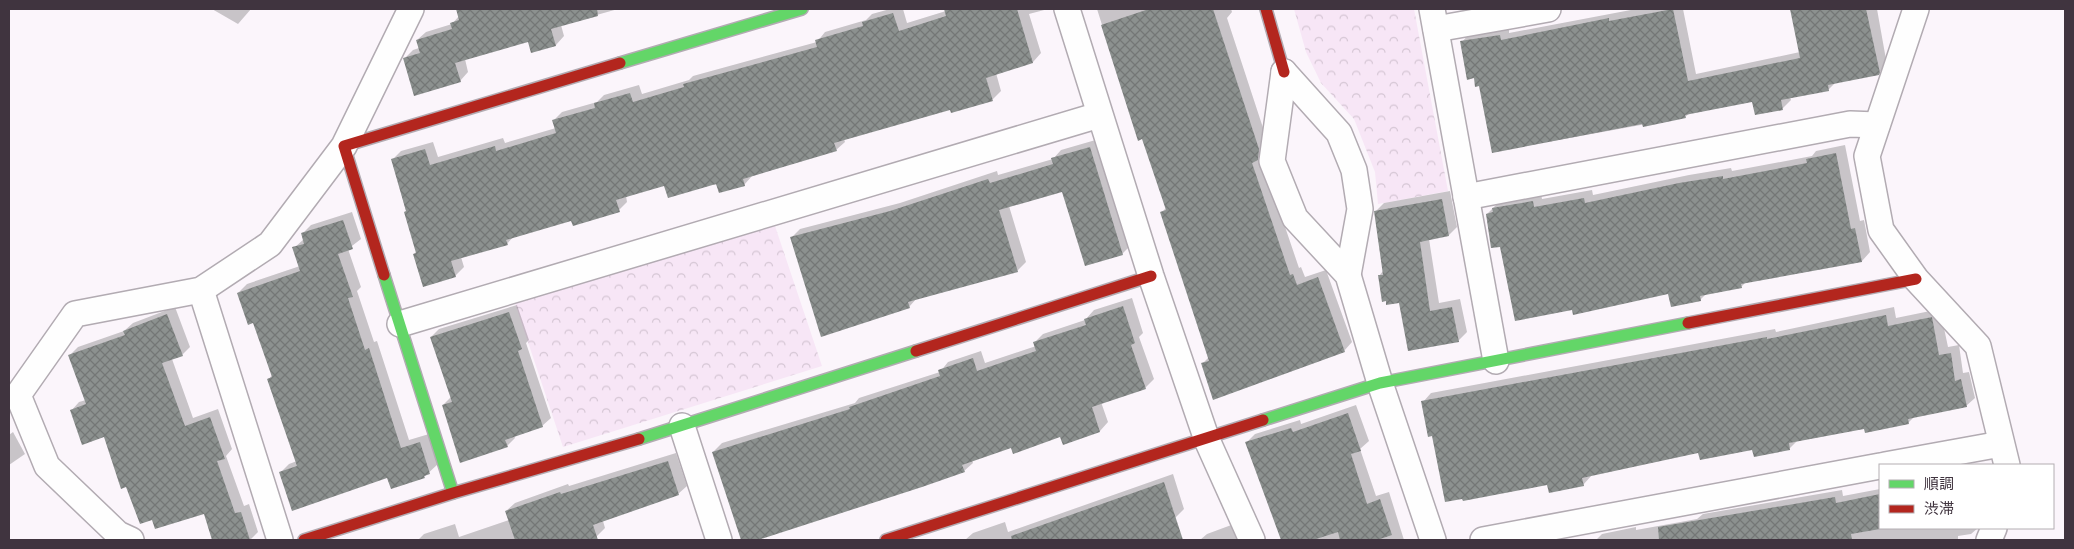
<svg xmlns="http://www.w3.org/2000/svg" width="2074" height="549" viewBox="0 0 2074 549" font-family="'PT Sans','Noto Sans JP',sans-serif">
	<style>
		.park { fill: url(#park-crowns) }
		.shadow { fill: #0003 }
		.building { fill: url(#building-cross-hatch) }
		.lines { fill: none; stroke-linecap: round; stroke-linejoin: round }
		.street-casing { stroke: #b2abb2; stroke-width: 28 }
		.fast-casing { stroke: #b2abb2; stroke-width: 14 }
		.jam-casing { stroke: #b2abb2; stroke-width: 14 }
		.street { stroke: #fefefe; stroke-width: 25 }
		.fast { stroke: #63d668; stroke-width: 11 }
		.jam { stroke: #b3261e; stroke-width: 11 }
	</style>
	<defs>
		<pattern id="park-crowns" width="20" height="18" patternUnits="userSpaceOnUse" patternTransform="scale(1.25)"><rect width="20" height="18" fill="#f7e6f6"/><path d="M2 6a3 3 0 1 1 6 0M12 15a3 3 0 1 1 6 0" fill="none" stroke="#d5c6d4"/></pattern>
		<pattern id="building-cross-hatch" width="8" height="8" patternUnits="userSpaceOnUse" patternTransform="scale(1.25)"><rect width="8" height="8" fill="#8c918f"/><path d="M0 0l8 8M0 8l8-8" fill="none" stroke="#747776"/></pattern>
	</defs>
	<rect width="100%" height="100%" fill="#fbf5fb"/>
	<g class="park">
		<path d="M1294,9h120l34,182 -70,13 -3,-32 -21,-53 -33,-36 -15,-31z"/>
		<path d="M775,226l47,140 -259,81 -48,-144z"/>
	</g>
	<g class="shadow">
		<path d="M212,9h39l-13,15z"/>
		<path d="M457,9h161l-57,16 3,11 -8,9 -27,-4 -64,18 3,13 -8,9 -56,-22 9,-9 6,-2 -2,-8 9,-8 26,-8 7,-8z"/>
		<path d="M890,9h13l4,14 39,-12 -1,-2h103l-19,5 12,39 -8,9 -37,11 5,18 -8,8 -41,12 -1,-3 -107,31 1,3 -9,8 -84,26 -8,9 -79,-1 -39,12 1,6 -8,8 -47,10 -58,16 -7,8 -46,13 3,10 -9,9 -41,-22 3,-3 -25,-91 9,-9 32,-9 5,15 65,-19 2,5 51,-15 -2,-8 8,-8 35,-10 7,-7 35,-10 3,9 47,-14 4,-4 124,-34 8,-10 41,-12 6,-6z"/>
		<path d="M1097,9h134l1,3 -5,6 40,122 -6,16 38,112 2,-1 4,10 21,-7 26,72 -8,9 -141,12 6,-6 -47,-145 4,-4 -23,-70 -5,1z"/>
		<path d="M1636,9h47l13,65 104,-22 -9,-43h86l10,56 -9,9 -42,8 -7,7 -39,8 1,3 -8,8 -30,-8 -63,13 -5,4 -192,35 -13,-68 -18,-42 8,-9 39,-6v6z"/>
		<path d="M1099,139l32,106 -9,9 -60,-64 -53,16 17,56 -9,9 -100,27 -8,9 -118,-69 9,-9 100,-26 97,-32 1,4 55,-16 8,-9z"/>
		<path d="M1845,145l15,76 4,-1 6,32 -8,9 -116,21 -5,5 -34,6 -7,7 -31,-8 -96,16 -72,-62 -14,-32 15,-15 39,-6 1,6 50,-9 1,5 96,-20 42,-7 1,3 80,-15 4,-5z"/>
		<path d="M1450,191l7,36 -8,8 -20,4 10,64 21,-4 7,33 -9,9 -79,-65 4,-5 -7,-60 8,-8z"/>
		<path d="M352,212l9,27 -13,10 13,38 -4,4 17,51 3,-1 32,99 20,-6 9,30 -14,13 -143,-5 8,-8 8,-3 -28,-82 3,-4 -18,-54 -16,-28 9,-9 53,-18 -6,-18 10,-9 -2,-5 9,-9z"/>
		<path d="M1132,298l11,35 -4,4 15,42 -9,9 -44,14 7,20 -8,9 -37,12 -2,-7 -49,11 -40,13 1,3 -9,8 -210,69h-11l-30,-88 9,-9 133,-40 4,-5 81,-26 8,-10 33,-11 4,12 51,-17 -1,-4 8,-8 42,-14 9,-10z"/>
		<path d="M517,305l12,35 -3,3 25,75 -9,8 -28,9 1,3 -8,8 -64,-41 8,-8 -20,-60 8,-8z"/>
		<path d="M175,307l15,40 -8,8 -10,4 21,59 25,-9 14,40 -6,7 18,50 5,-2 9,28 -8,8h-37l-8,-27 -53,5 -25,-33 -23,-49 -33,-25 8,-9 7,-2 -16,-45 8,-8 46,-16 9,-8z"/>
		<path d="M1894,307l2,11 44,-9 8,38 11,-2 4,28 6,-1 6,26 -9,8 -51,10 -7,7 -43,5 -68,13 -7,7 -91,4 -107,23 -9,10 -35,-2 -115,-49 -10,-32 8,-9 344,-64 1,3z"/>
		<path d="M1356,405l13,36 -9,8 16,47 13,-4 15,48h-122l-36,-97 9,-9 45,-14 1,4z"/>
		<path d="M13,432l12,22 -16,11v-30z"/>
		<path d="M676,453l11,33 -9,8 -75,27 2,7 -9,9 -11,3h-167l6,-6 31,-10 4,13 50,-17 -3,-9 9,-8 53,-19 1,2z"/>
		<path d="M1173,474l11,35 -9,9 -49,16 2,6h-163l8,-7 32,-11 3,10z"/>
		<path d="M1880,489v39h98l-7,6 -13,2v4h-362l6,-6 34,-7v3l61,-11 6,-5 139,-24 1,6z"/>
		<path d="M1234,524l5,16h-39l7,-6z"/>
	</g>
	<g class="building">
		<path d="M456,9h141l1,7 -47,13 5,17 -25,7 -3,-11 -73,21 6,19 -47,14 -11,-38 17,-5 -4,-13 36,-11 -2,-6 9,-3z"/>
		<path d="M944,9h73l16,54 -47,15 7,23 -42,12 -1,-3 -116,33 3,8 -94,28 2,7 -26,7 -3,-9 -48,14 -4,-12 -48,14 4,12 -47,14 -2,-5 -65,19 2,5 -57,16 5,16 -33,10 -10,-33 3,-1 -12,-41 2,-1 -15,-52 34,-10 5,16 65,-19 1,5 60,-18 -4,-13 43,-12 -1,-5 36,-10 3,9 51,-15 -1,-3 134,-37 -2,-7 48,-14 -1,-4 31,-9 6,18 47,-15z"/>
		<path d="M1149,9h64l46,140 -1,11 -6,3 38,112 3,-1 4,11 21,-8 27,75 -132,48 -12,-37 8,-2 -49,-149 6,-2 -24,-71 -4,2 -37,-116z"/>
		<path d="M1673,9l15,72 112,-23 -10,-49h76l14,64 -1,2 -51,10 1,6 -48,9 2,10 -28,5 -3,-13 -67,13 1,3 -43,9 -1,-3 -150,29 -13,-67 -4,1 -1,-9 -7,2 -7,-39 40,-6 1,5 108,-22v3z"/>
		<path d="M1090,147l33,108 -38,11 -23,-74 -63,18 19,62 -110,30 2,6 -89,29 -31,-100 100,-26 98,-32 2,4 63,-19 -2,-6z"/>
		<path d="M1836,153l15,76 4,-1 7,34 -121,22 1,4 -42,8 1,5 -30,6 -3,-13 -95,21 -1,-5 -57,11 -15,-74 -9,1 -5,-34 7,-2 -1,-4 41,-7 1,6 50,-9 1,5 94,-20 44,-7v3l84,-16 -1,-4z"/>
		<path d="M1442,199l7,37 -29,6 10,69 22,-4 7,35 -51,9 -9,-48 -13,2v-4l-4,1 -4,-27h5l-9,-64z"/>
		<path d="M343,220l10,29 -15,5 15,43 -5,1 17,52 4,-2 32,100 19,-6 10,32 -6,2 1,2 -34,11 -4,-11 -95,33 -13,-39 18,-6 -30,-87 5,-2 -19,-54 -5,2 -11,-32 63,-22 -8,-24 12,-3 -3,-11z"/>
		<path d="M1123,306l12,37 -4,2 15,44 -54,18 8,25 -37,13 -3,-8 -47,17 -2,-6 -49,17 3,7 -43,15 -164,53h-17l-29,-88 138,-43 -1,-2 91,-31 -2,-6 35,-12 4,13 59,-20 -3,-9 53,-17 -2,-6z"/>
		<path d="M509,312l13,37 -4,2 25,76 -38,13 3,7 -48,16 -18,-58 10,-3 -22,-65z"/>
		<path d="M167,314l16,42 -21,7 23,63 25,-9 15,42 -8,2 18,52 6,-1 9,28h-38l-8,-26 -49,15 -3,-9 -12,4 -14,-37 -5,2 -17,-52 -22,8 -12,-35 16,-6 -18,-49 57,-20 -2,-4z"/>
		<path d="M1886,315l2,11 44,-9 7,38 12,-2 4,28 6,-2 6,28 -59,12 1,5 -44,9 -1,-4 -75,14 1,7 -36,7 -2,-7 -52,10 -2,-7 -116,25 2,8 -35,7 -2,-8 -84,16 -1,-2 -17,3 -13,-66 -4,1 -7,-36 346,-64v2z"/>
		<path d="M1348,413l13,38 -10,3 16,50 13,-5 12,36 -15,5h-37l-2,-8 -25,8h-32l-36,-98 46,-14 2,4z"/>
		<path d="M668,461l11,34 -86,30 5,15h-83l-10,-29 55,-19 1,2z"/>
		<path d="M1164,482l19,58h-171l-1,-4z"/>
		<path d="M1880,494v35l-29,5 1,6h-193l-1,-13 177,-30 1,6z"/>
	</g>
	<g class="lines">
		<g class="street-casing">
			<g id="street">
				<path d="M1067,9l84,267 56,164 45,100"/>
				<path d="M1432,9l64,352"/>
				<path d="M1916,9l-49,147 14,74 35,49 62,67 29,119"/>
				<path d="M1436,29l112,-20"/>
				<path d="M1284,72l-12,89 23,57 53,57 32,108 53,157"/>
				<path d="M1284,72l55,61 15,37 6,39 -12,66"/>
				<path d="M1466,197l384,-73 27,1"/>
				<path d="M201,290l79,250"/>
				<path d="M400,324l699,-209"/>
				<path d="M682,426l37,114"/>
				<path d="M1885,465l116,-21"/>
				<path d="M131,540l-13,-6 -71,-68 -29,-71 57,-81 126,-24 69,-46 74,-98 67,-137"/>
				<path d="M1483,540l397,-74"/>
				<path d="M1989,540l5,-12"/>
			</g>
		</g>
		<g class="fast-casing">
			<g id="fast">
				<path d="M620,63l182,-54"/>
				<path d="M384,275l69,218"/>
				<path d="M1263,420l117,-37 308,-60"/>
				<path d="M639,439l277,-88"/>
			</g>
		</g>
		<g class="jam-casing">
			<g id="jam">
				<path d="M1266,9l18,63"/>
				<path d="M384,275l-40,-129 276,-83"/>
				<path d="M1688,323l228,-44"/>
				<path d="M916,351l235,-75"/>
				<path d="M304,540l149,-47 186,-54"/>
				<path d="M886,540l377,-120"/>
			</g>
		</g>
		<use href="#street" class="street"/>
		<use href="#fast" class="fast"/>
		<use href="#jam" class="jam"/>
	</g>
	<rect width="2074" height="549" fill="none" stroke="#40343f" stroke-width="20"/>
	<rect x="1879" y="464" width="175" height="65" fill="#ffffff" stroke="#b3aeb2"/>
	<rect x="1889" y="480" width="25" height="8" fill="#63d668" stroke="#b3aeb2"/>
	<text x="1924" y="489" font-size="15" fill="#40343f">順調</text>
	<rect x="1889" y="505" width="25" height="8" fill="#b3261e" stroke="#b3aeb2"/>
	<text x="1924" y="514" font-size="15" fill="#40343f">渋滞</text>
</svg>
